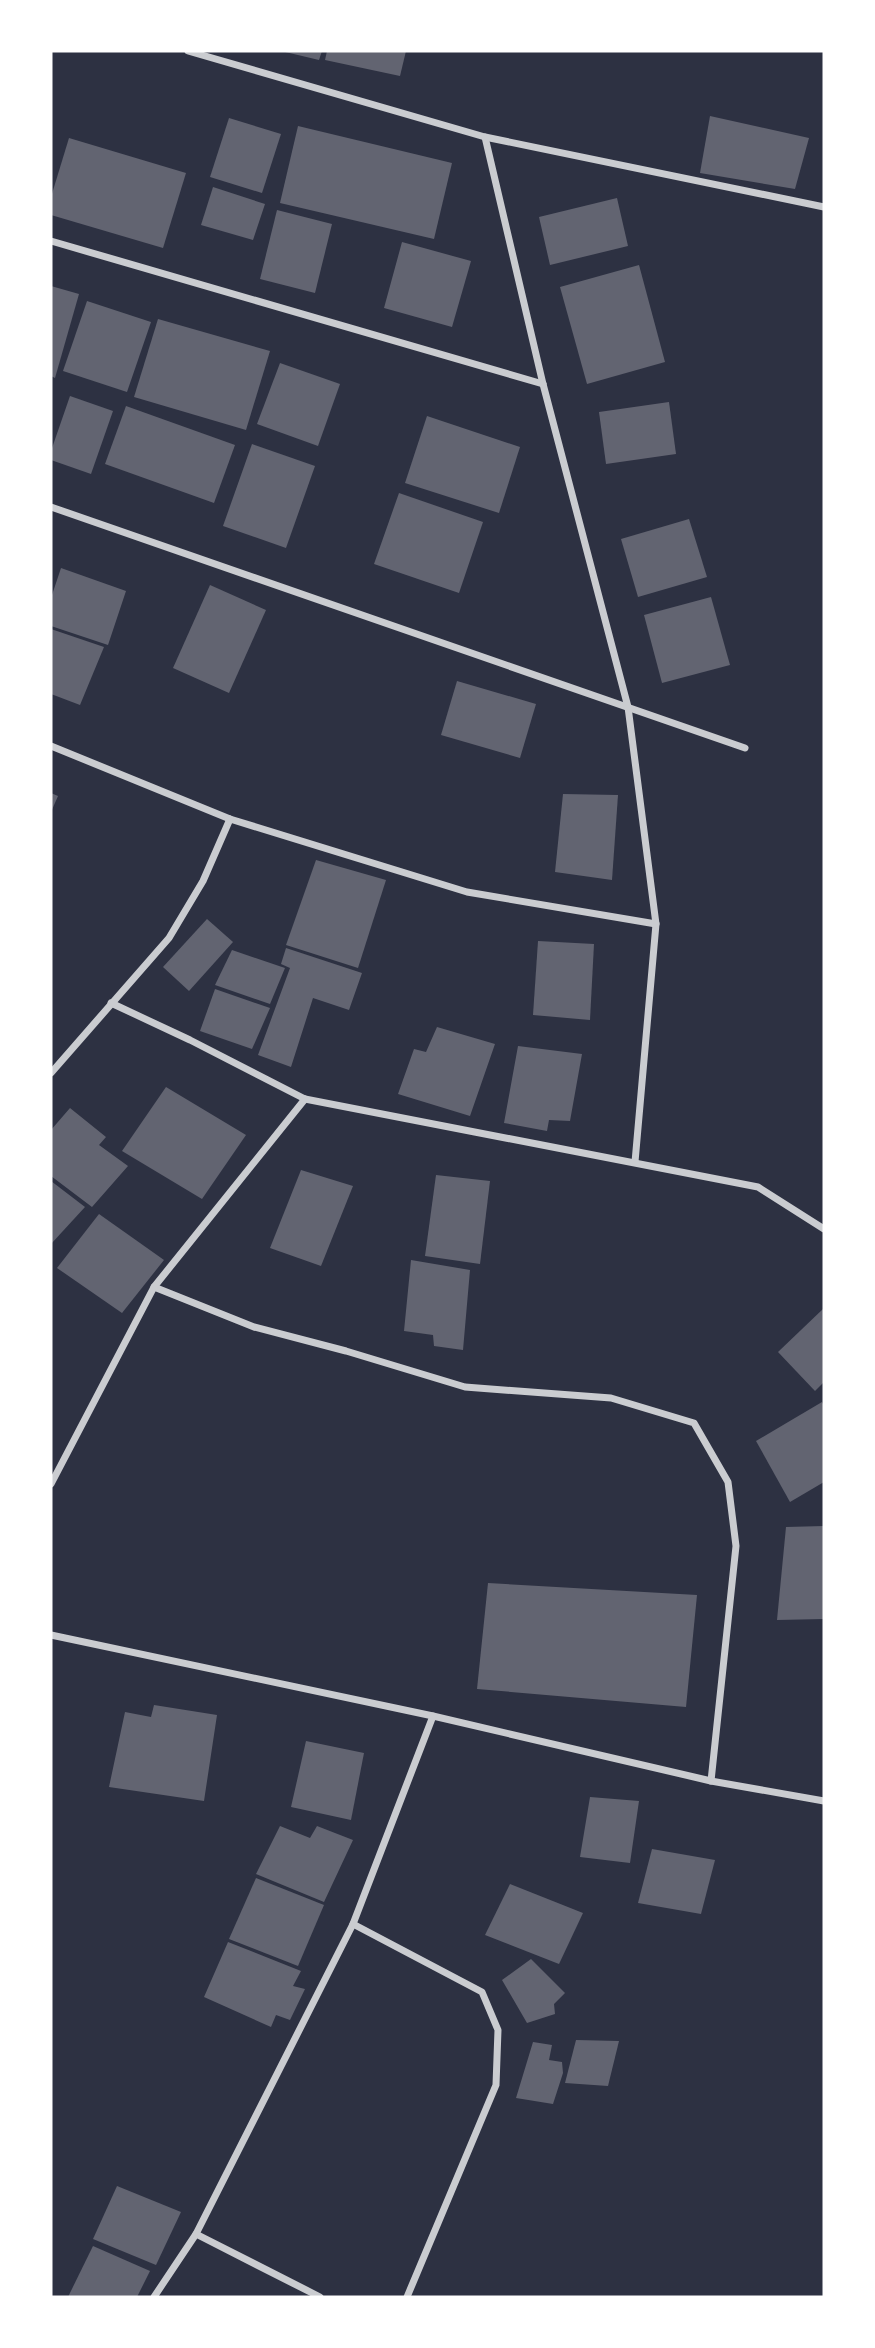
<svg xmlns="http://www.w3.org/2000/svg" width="875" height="2348" viewBox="0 0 875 2348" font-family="'Fira Sans',sans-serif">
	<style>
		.building { fill: #626471 }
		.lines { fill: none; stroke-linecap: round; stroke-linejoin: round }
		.minor { stroke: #caccd0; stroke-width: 7 }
	</style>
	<rect width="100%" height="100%" fill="#2d3142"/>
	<g class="building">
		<path d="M281,51h41l-3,9z"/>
		<path d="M327,51h79l-6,25 -75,-16z"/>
		<path d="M710,116l99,22 -14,51 -95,-16z"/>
		<path d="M229,118l52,16 -19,59 -52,-16z"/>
		<path d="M298,126l154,37 -18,76 -154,-36z"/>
		<path d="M69,138l117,35 -23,75 -112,-33v-18z"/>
		<path d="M213,187l52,17 -12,36 -52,-15z"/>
		<path d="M617,198l11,48 -78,19 -11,-48z"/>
		<path d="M277,210l55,14 -17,69 -55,-14z"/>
		<path d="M402,242l69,19 -19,66 -68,-19z"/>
		<path d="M639,265l26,97 -78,22 -27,-97z"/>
		<path d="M51,286l28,8 -24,84 -4,-2z"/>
		<path d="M87,301l64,21 -24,70 -64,-21z"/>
		<path d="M158,319l112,32 -24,79 -112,-33z"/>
		<path d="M280,363l60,21 -22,62 -61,-22z"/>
		<path d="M70,396l43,15 -22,63 -40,-14v-9z"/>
		<path d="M669,402l7,52 -70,10 -7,-52z"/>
		<path d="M126,406l109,39 -21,58 -109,-39z"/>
		<path d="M427,416l93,31 -21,66 -94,-30z"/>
		<path d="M252,444l63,22 -29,82 -63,-22z"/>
		<path d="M399,493l84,29 -24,71 -85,-29z"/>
		<path d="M689,519l18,58 -69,20 -17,-58z"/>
		<path d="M61,568l65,23 -18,54 -57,-19v-28z"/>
		<path d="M210,585l56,25 -37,83 -56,-25z"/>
		<path d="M711,597l19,68 -68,18 -18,-68z"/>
		<path d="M51,629l53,18 -24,58 -29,-11z"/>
		<path d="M457,681l79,23 -16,54 -79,-23z"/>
		<path d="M51,793l7,3 -7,16z"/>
		<path d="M563,794l55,1 -6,85 -57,-8z"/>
		<path d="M316,860l70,20 -28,88 -72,-23z"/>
		<path d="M207,919l26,23 -44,49 -26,-24z"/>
		<path d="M538,941l56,3 -4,76 -57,-5z"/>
		<path d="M286,948l76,25 -13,37 -36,-12 -22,69 -33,-12 32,-87 -9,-4z"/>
		<path d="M232,950l53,18 -15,36 -55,-19z"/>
		<path d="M215,989l55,19 -18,41 -52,-18z"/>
		<path d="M437,1027l58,17 -25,72 -72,-22 16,-45 12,3z"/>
		<path d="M518,1046l64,8 -12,67 -21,-1 -2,11 -43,-8z"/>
		<path d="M166,1087l80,48 -44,64 -80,-48z"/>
		<path d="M70,1108l36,29 -7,8 29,21 -36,41 -41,-31v-46z"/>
		<path d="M301,1170l52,16 -32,80 -51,-18z"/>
		<path d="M436,1175l54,6 -10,83 -55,-8z"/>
		<path d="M51,1181l34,26 -34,37z"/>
		<path d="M99,1214l65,46 -42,53 -65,-45z"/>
		<path d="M411,1260l59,10 -7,80 -29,-4 -1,-11 -29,-4z"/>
		<path d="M824,1308v74l-9,9 -37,-39z"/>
		<path d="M822,1402l2,4v76l-34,20 -34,-61z"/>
		<path d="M824,1526v93l-47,1 9,-93z"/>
		<path d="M488,1583l209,12 -11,112 -209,-18z"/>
		<path d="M154,1705l63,10 -13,86 -95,-14 16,-75 26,5z"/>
		<path d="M306,1741l58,12 -13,67 -60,-13z"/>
		<path d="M590,1797l49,4 -9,62 -50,-6z"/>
		<path d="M280,1826l30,12 7,-12 36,14 -29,62 -68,-28z"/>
		<path d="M652,1849l63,11 -14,54 -63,-11z"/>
		<path d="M256,1878l68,27 -26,61 -69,-27z"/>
		<path d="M510,1884l73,29 -24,51 -74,-29z"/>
		<path d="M228,1942l73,29 -8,15 12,3 -15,31 -14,-5 -5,12 -67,-30z"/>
		<path d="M531,1959l34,34 -11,11 1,10 -28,9 -25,-43z"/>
		<path d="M576,2040l43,1 -11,45 -43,-3z"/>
		<path d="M533,2042l19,3 -3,15 13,2 1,11 -10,31 -37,-6z"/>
		<path d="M117,2186l64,26 -25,53 -63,-26z"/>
		<path d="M93,2246l57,25 -13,26h-69z"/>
	</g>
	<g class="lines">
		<g class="minor">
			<path d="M188,51l297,86 339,70"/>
			<path d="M485,137l58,247 85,323 28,217 -21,238"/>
			<path d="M51,241l492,143"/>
			<path d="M51,507l694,241"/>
			<path d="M51,746l179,73 237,73 189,32"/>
			<path d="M111,1003l79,37 115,59 453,88 66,42"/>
			<path d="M51,1073l118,-135 34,-57 27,-62"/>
			<path d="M154,1287l100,40 92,24 119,36 146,11 83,25 34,59 8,64 -25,235"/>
			<path d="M51,1484l103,-197 151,-188"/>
			<path d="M51,1635l382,81 278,65 113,20"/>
			<path d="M353,1924l129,68 16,38 -2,55 -89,212"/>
			<path d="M196,2234l124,63"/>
			<path d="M154,2297l42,-63 157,-310 80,-208"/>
		</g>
	</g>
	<rect width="875" height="2348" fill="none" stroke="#ffffff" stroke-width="105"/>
</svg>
